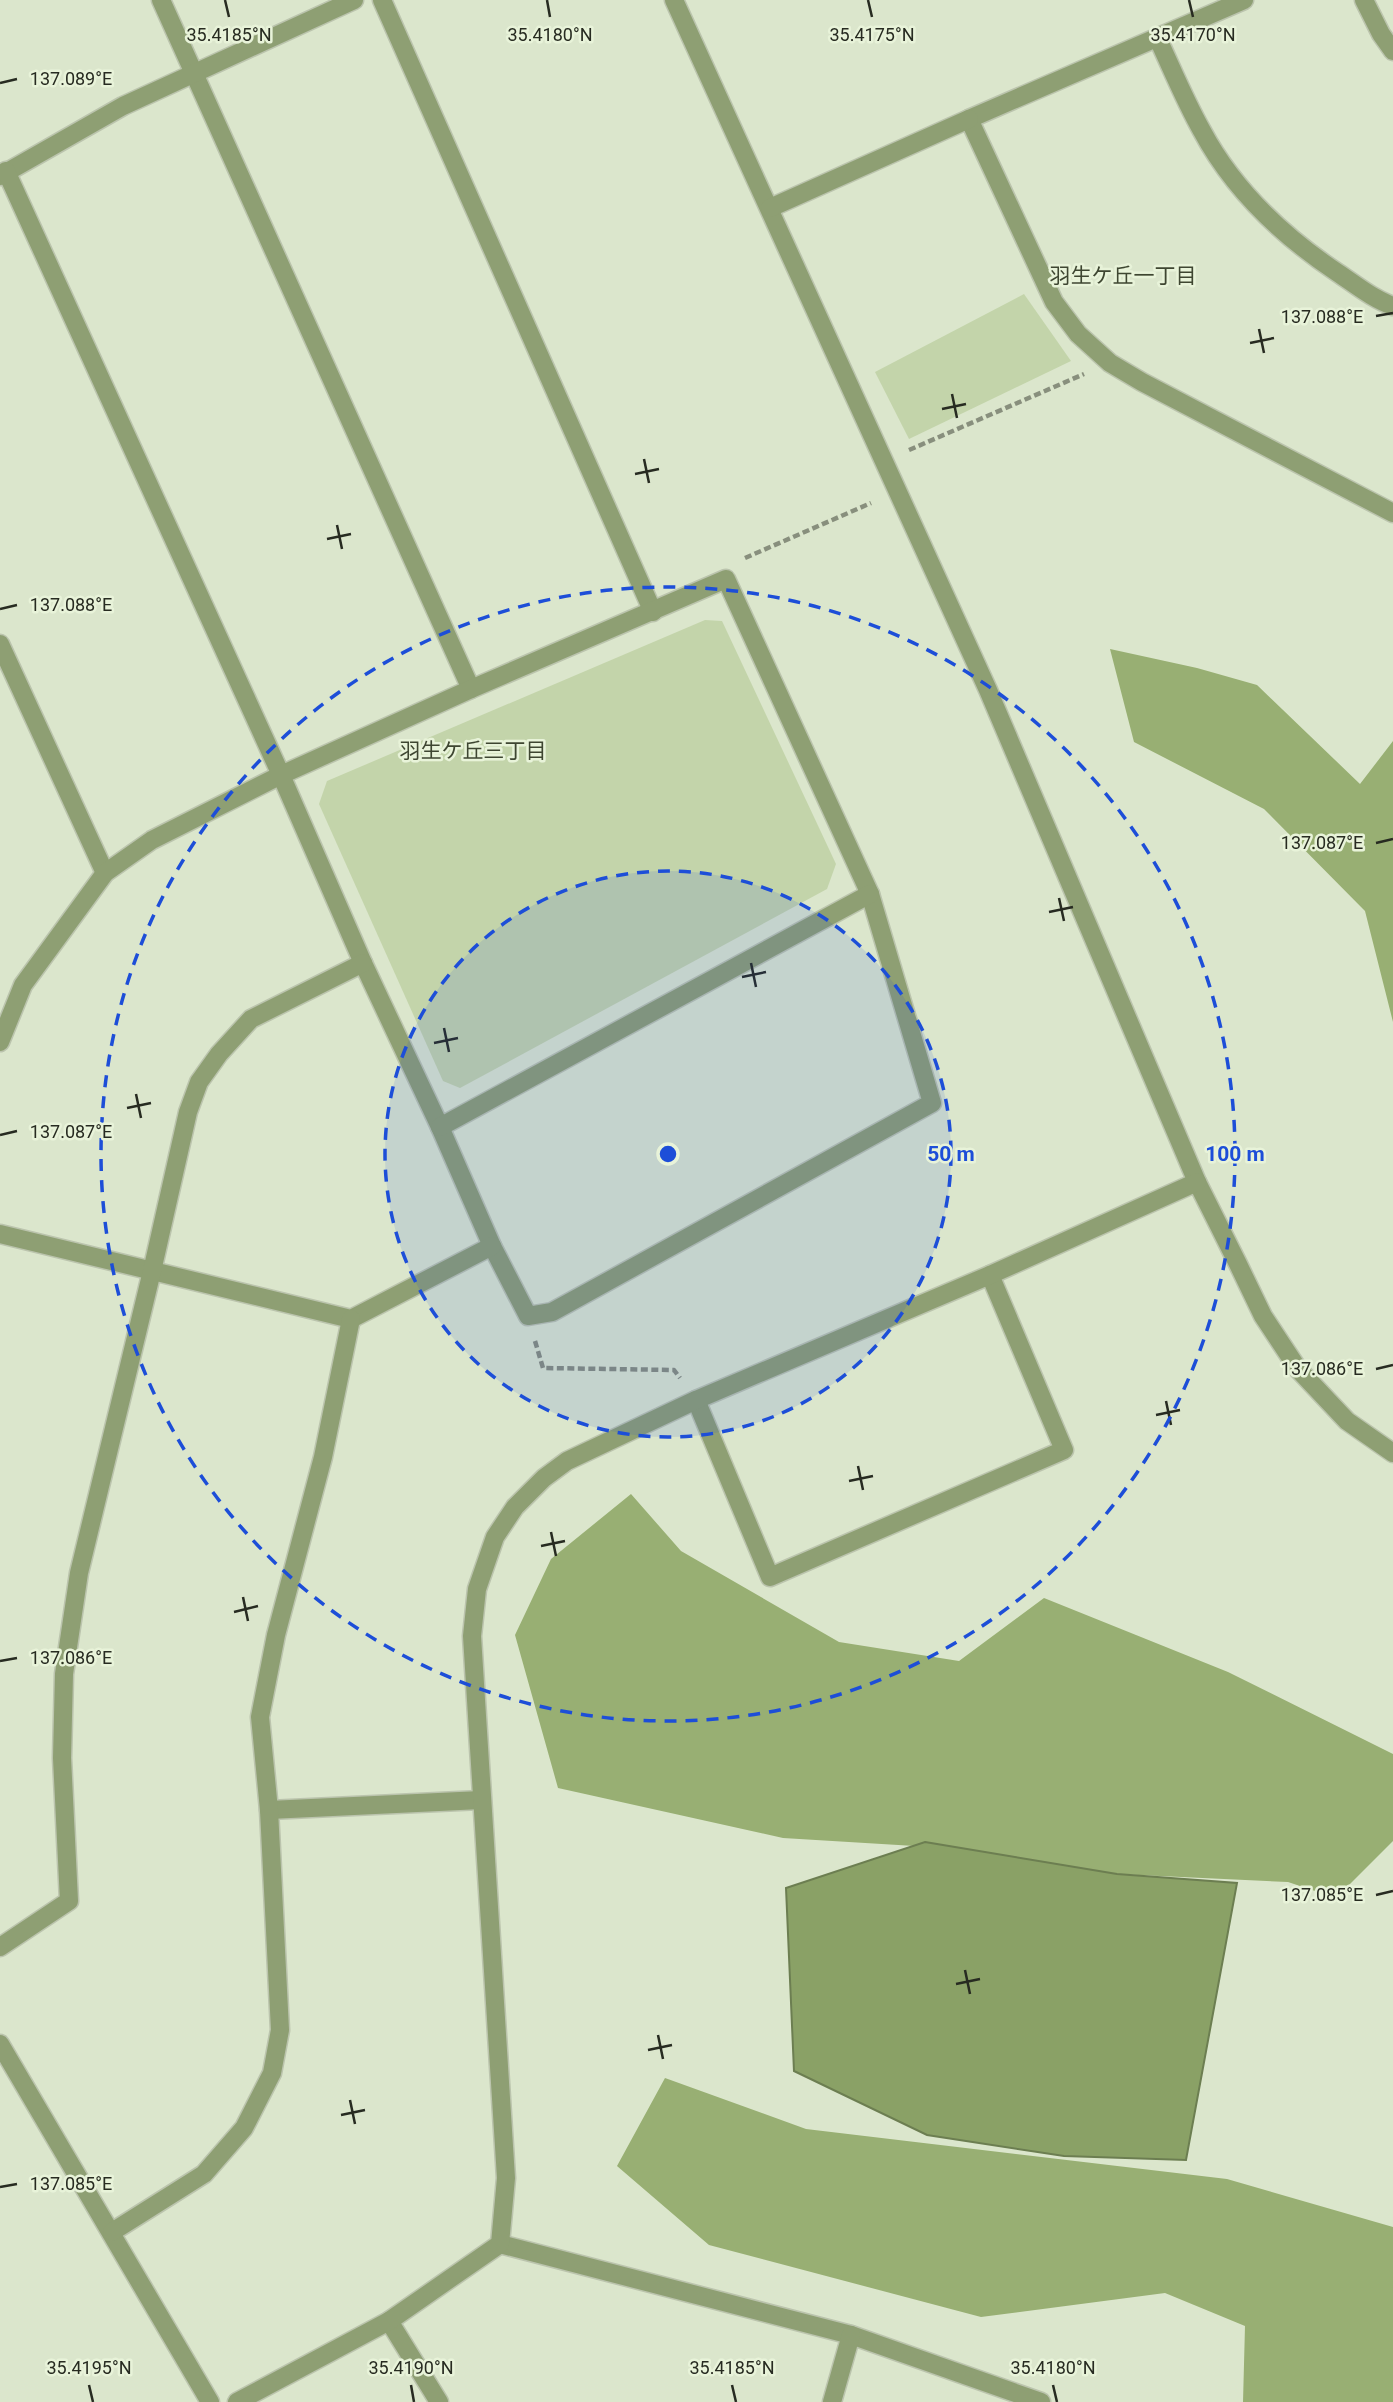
<svg xmlns="http://www.w3.org/2000/svg" width="1393" height="2402" viewBox="0 0 1393 2402" font-family="Roboto,'Noto Sans JP',sans-serif">
	<style>
		.green { fill: #c3d4aa }
		.forest { fill: #98af73 }
		.water { fill: #8aa166; stroke: #6c7e51; stroke-width: 2 }
		.lines { fill: none; stroke-linecap: round; stroke-linejoin: round }
		.minor-casing { stroke: #bbc4ad; stroke-width: 21 }
		.path { stroke: #888f7d; stroke-width: 4.5; stroke-dasharray: 7 3.5; stroke-linecap: butt }
		.minor { stroke: #8e9f73; stroke-width: 18 }
		.ticks { fill: none; stroke: #272b21; stroke-width: 2.5 }
		.ring { fill: none; stroke: #1d4ed8; stroke-width: 3.5; stroke-dasharray: 12 9 }
		.labels { text-anchor: middle; stroke-width: 5; stroke-linejoin: round; paint-order: stroke }
		.neighbourhood-label { font-size: 21px; fill: #3e4631; stroke: #e8f3d9 }
		.ticks-label { font-size: 18px; text-anchor: middle; fill: #272b21; stroke: #e8f3d9; stroke-width: 5; stroke-linejoin: round; paint-order: stroke }
		.centre { fill: #1d4ed8; stroke: #e8f3d9; stroke-width: 3.5 }
		.ring-label { font-size: 21px; text-anchor: middle; font-weight: bold; fill: #1d4ed8; stroke: #e8f3d9; stroke-width: 5; stroke-linejoin: round; paint-order: stroke }
	</style>
	<rect width="100%" height="100%" fill="#dbe6cc"/>
	<g class="green">
		<path d="M1024,294l47,67 -162,78 -34,-67z"/>
		<path d="M705,620l17,1 114,243 -9,25 -367,199 -17,-7 -124,-277 8,-23z"/>
	</g>
	<g class="forest">
		<path d="M1110,649l87,19 60,17 103,99 33,-43v281l-28,-111 -101,-102 -130,-67z"/>
		<path d="M631,1494l50,57 158,91 120,19 85,-63 184,74 165,82v87l-57,57 -48,-16 -171,-8 -153,-25 -181,-11 -225,-50 -43,-153 36,-76z"/>
		<path d="M665,2078l141,51 421,50 166,48v175h-150l2,-76 -80,-33 -184,24 -272,-72 -92,-79z"/>
	</g>
	<path class="water" d="M925,1842l192,32 120,9 -51,277 -122,-4 -137,-21 -133,-64 -8,-183z"/>
	<g class="lines">
		<g class="minor-casing">
			<g id="minor">
				<path d="M161,0l310,689"/>
				<path d="M382,0l271,612"/>
				<path d="M674,0l314,690 209,492 41,82 25,52 35,53 49,52 46,32"/>
				<path d="M1244,0l-275,119 85,183 24,32 32,29 32,19 251,131"/>
				<path d="M1364,0l17,34 12,17"/>
				<path d="M1158,39c14,30 27,62 44,92 31,58 82,106 136,142 18,12 35,26 55,33"/>
				<path d="M0,176l123,-70 231,-106"/>
				<path d="M770,208l199,-89"/>
				<path d="M0,644l105,229"/>
				<path d="M0,1042l23,-57 82,-112 47,-33 129,-65 190,-86 255,-110 144,315 62,209 -380,209 -24,4 -36,-70 -52,-119 -77,-164 -82,-188 -275,-604"/>
				<path d="M440,1127l430,-233"/>
				<path d="M0,1234l351,85 141,-73"/>
				<path d="M696,1400l74,177 294,-127 -74,-175"/>
				<path d="M269,1810l212,-10"/>
				<path d="M0,1947l69,-46 -7,-143 2,-84 15,-101 73,-302 36,-159 11,-30 20,-28 32,-35 112,-56"/>
				<path d="M0,2044l210,358"/>
				<path d="M112,2232l92,-58 40,-46 28,-55 8,-43 -11,-220 -9,-93 16,-82 47,-178 28,-138"/>
				<path d="M500,2244l351,91 190,67"/>
				<path d="M389,2321l50,81"/>
				<path d="M237,2402l152,-81 111,-77 6,-66 -34,-542 5,-47 18,-52 20,-30 29,-29 23,-17 129,-61 294,-125 207,-93"/>
				<path d="M832,2402l19,-67"/>
			</g>
		</g>
		<g class="path">
			<path d="M909,450l175,-76"/>
			<path d="M745,558l126,-55"/>
			<path d="M535,1341l8,27 131,2 6,8"/>
		</g>
		<use href="#minor" class="minor"/>
	</g>
	<path class="ticks" d="M225,0l4,17M547,0l3,17M868,0l4,17M1189,0l4,17M0,83l17,-4M1376,316l17,-3M1259,329l5,24M1250,343l24,-5M952,394l5,24M942,409l24,-5M644,459l5,24M635,474l24,-5M337,525l5,24M327,539l24,-5M0,609l17,-4M1376,843l17,-4M1059,898l5,23M1049,912l24,-5M751,963l5,24M742,977l24,-5M444,1028l5,24M434,1043l24,-5M136,1094l5,24M127,1108l24,-5M0,1135l17,-4M1376,1369l17,-4M1166,1401l5,24M1156,1415l24,-5M858,1466l5,24M849,1481l24,-5M551,1532l5,24M541,1546l24,-5M243,1597l5,24M234,1612l24,-6M0,1661l17,-3M1376,1895l17,-4M965,1970l5,24M956,1984l24,-5M658,2035l5,24M648,2050l24,-5M350,2100l5,24M341,2115l24,-5M0,2187l17,-3M89,2385l4,17M411,2385l3,17M732,2385l4,17M1053,2385l4,17"/>
	<circle cx="668" cy="1154" r="283" fill="#1d4ed8" fill-opacity=".12"/>
	<g class="ring">
		<circle cx="668" cy="1154" r="283"/>
		<circle cx="668" cy="1154" r="567"/>
	</g>
	<g class="labels">
		<g class="neighbourhood-label">
			<text x="1123" y="283">羽生ケ丘一丁目</text>
			<text x="473" y="758">羽生ケ丘三丁目</text>
		</g>
	</g>
	<g class="ticks-label">
		<text x="229" y="41">35.4185°N</text>
		<text x="550" y="41">35.4180°N</text>
		<text x="872" y="41">35.4175°N</text>
		<text x="1193" y="41">35.4170°N</text>
		<text x="71" y="85">137.089°E</text>
		<text x="1322" y="323">137.088°E</text>
		<text x="71" y="611">137.088°E</text>
		<text x="1322" y="849">137.087°E</text>
		<text x="71" y="1138">137.087°E</text>
		<text x="1322" y="1375">137.086°E</text>
		<text x="71" y="1664">137.086°E</text>
		<text x="1322" y="1901">137.085°E</text>
		<text x="71" y="2190">137.085°E</text>
		<text x="89" y="2374">35.4195°N</text>
		<text x="411" y="2374">35.4190°N</text>
		<text x="732" y="2374">35.4185°N</text>
		<text x="1053" y="2374">35.4180°N</text>
	</g>
	<circle cx="668" cy="1154" r="10" class="centre"/>
	<g class="ring-label">
		<text x="951" y="1161">50 m</text>
		<text x="1235" y="1161">100 m</text>
	</g>
</svg>
